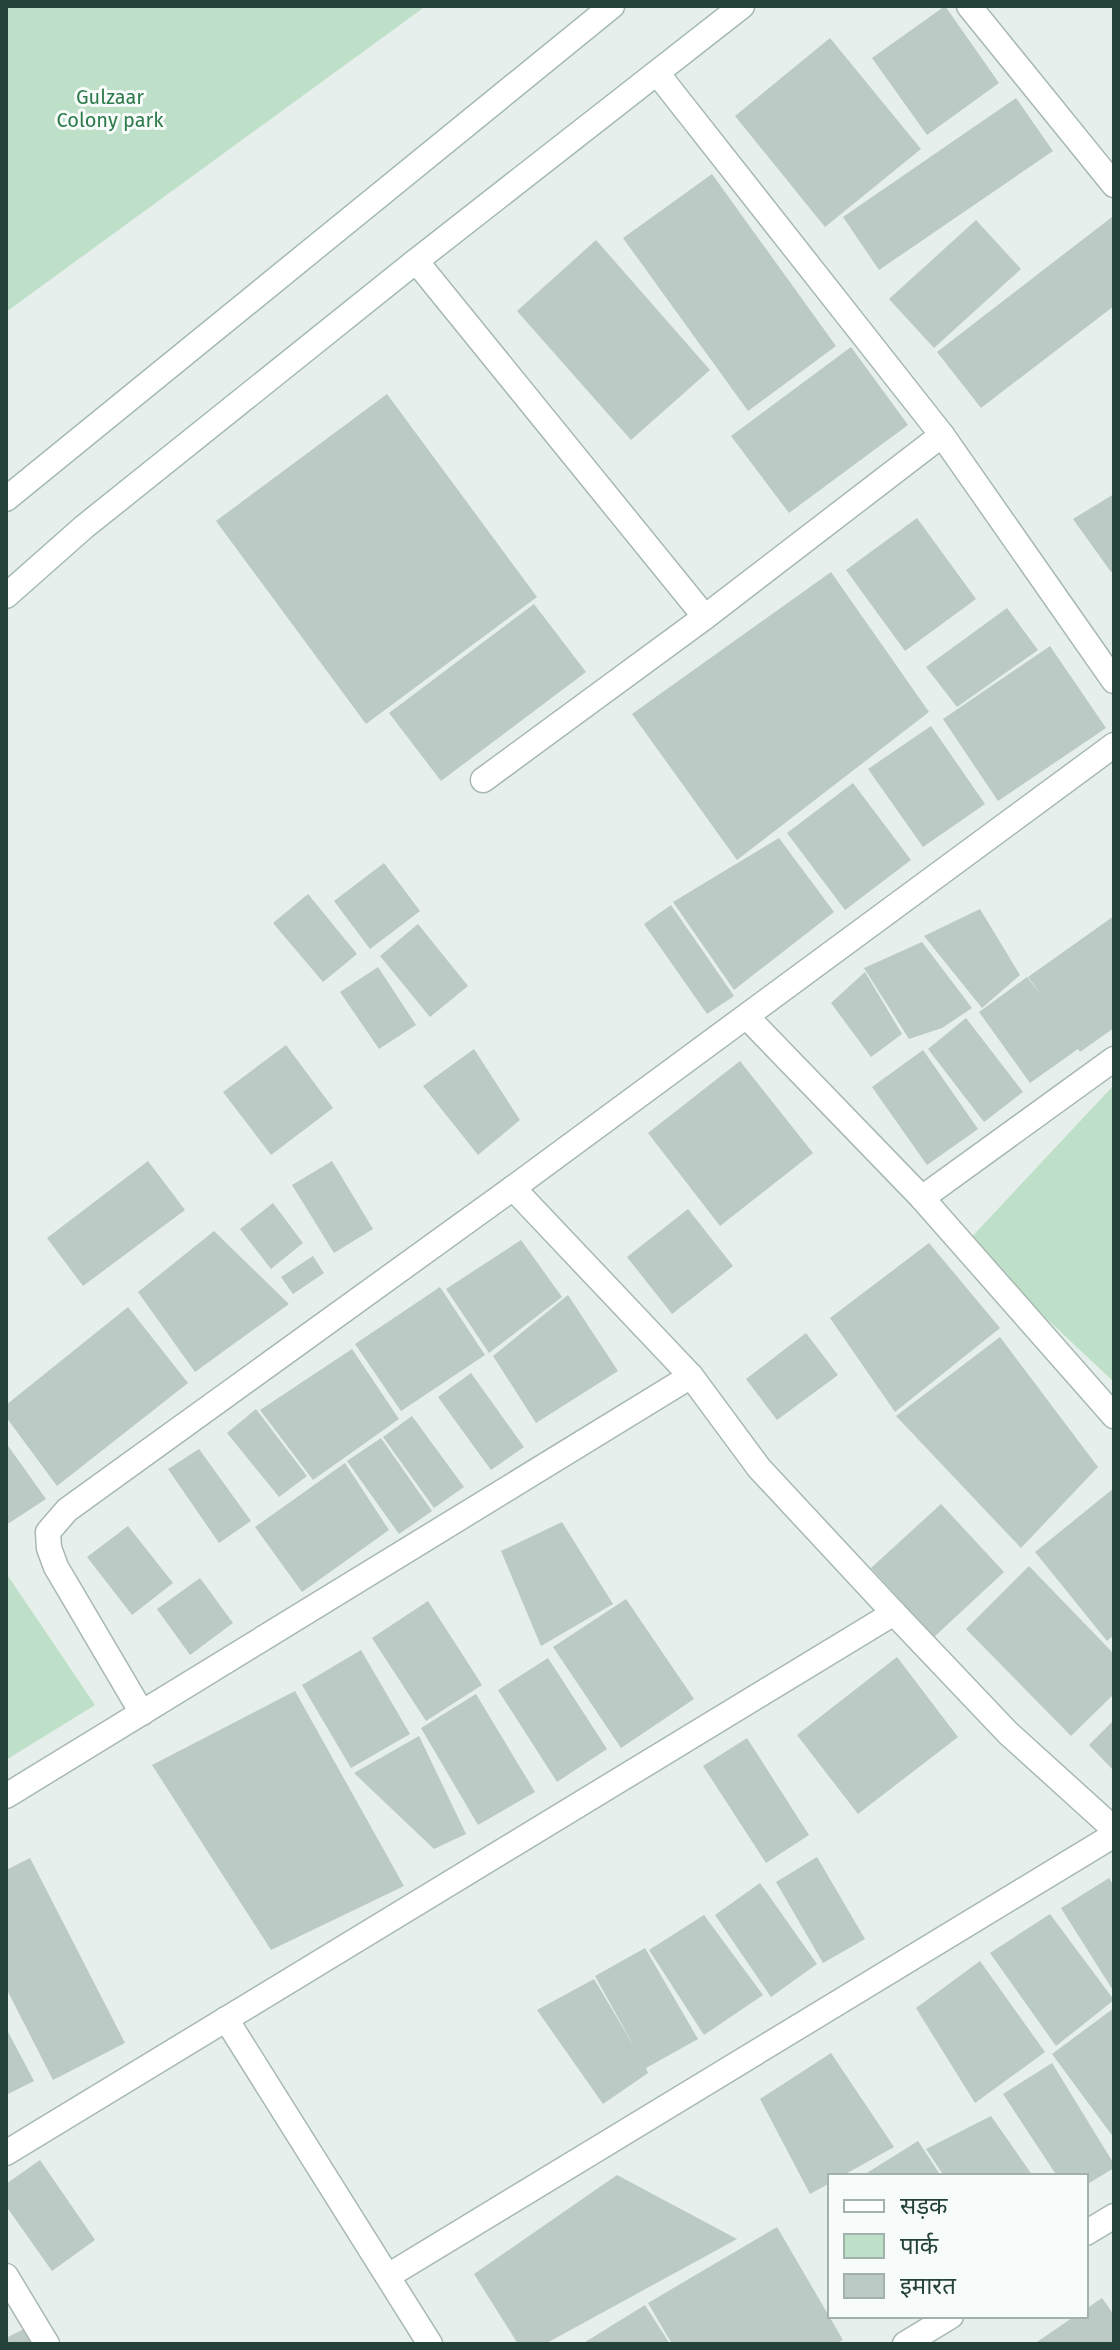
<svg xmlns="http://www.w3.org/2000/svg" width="1120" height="2350" viewBox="0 0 1120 2350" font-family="'Fira Sans','Noto Sans Devanagari',sans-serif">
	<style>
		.green { fill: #bfe0c8 }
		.building { fill: #bbcac4 }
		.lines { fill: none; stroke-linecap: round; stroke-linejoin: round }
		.street-casing { stroke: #a8b8b2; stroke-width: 27 }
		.secondary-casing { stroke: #a4bbb3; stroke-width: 27 }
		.street { stroke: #fff; stroke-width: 24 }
		.secondary { stroke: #fff; stroke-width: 24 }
		.labels { text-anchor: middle; stroke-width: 6; stroke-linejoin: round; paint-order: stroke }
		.park-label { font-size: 20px; fill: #2d7a4b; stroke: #f7fbf9 }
	</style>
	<rect width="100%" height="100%" fill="#e6efeb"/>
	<g class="green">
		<path d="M6,6h420l-420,306z"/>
		<path d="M1114,1085v297l-148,-139z"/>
		<path d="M6,1573l89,132 -89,55z"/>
	</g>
	<g class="building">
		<path d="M945,6l54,77 -72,52 -55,-77z"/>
		<path d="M830,38l91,111 -96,78 -90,-111z"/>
		<path d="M1016,98l37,53 -174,119 -36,-53z"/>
		<path d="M712,174l124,172 -88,65 -125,-173z"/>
		<path d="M1112,217l2,3v86l-133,102 -44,-56z"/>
		<path d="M976,220l45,49 -87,79 -45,-49z"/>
		<path d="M596,240l114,130 -79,70 -114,-129z"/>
		<path d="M851,347l57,78 -119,88 -58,-77z"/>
		<path d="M387,394l150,203 -171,127 -150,-203z"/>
		<path d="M1114,494v77l-3,1 -38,-53z"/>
		<path d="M917,518l59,81 -71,52 -59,-81z"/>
		<path d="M831,572l98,140 -192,148 -105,-146z"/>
		<path d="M534,604l52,68 -145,109 -52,-68z"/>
		<path d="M1007,608l31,42 -81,57 -31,-40z"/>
		<path d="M1050,646l56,82 -108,73 -55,-82z"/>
		<path d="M931,726l54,78 -62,43 -55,-78z"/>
		<path d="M853,783l58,77 -66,50 -58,-77z"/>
		<path d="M779,838l55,74 -100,78 -61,-88z"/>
		<path d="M384,863l36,48 -50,38 -36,-48z"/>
		<path d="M308,894l49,60 -34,28 -50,-59z"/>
		<path d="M671,905l63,91 -27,18 -63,-90z"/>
		<path d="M980,909l40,66 -38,33 -58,-72z"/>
		<path d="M1114,916v112l-34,24 -2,-3 -48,34 -51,-71 48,-35 16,20 -15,-20z"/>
		<path d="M418,924l50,62 -38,31 -50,-61z"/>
		<path d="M922,942l50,66 -30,20 -33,11 -45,-71z"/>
		<path d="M378,967l38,58 -37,24 -39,-57z"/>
		<path d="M865,972l37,62 -31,23 -40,-54z"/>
		<path d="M966,1018l57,74 -39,30 -56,-73z"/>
		<path d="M286,1045l47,63 -62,47 -48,-63z"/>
		<path d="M474,1049l46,71 -42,35 -55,-69z"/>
		<path d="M923,1050l55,79 -51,36 -55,-78z"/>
		<path d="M740,1061l73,92 -93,73 -72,-93z"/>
		<path d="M148,1161l37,49 -102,76 -36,-48z"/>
		<path d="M332,1161l41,68 -39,24 -42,-68z"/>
		<path d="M273,1203l30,40 -32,26 -31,-40z"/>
		<path d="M688,1209l45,57 -61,48 -45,-57z"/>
		<path d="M214,1231l75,73 -94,68 -57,-80z"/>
		<path d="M521,1240l41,57 -73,56 -43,-64z"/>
		<path d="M929,1243l71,85 -105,84 -65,-94z"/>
		<path d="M313,1256l11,17 -31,21 -12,-17z"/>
		<path d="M440,1287l45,68 -84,56 -46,-67z"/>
		<path d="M568,1295l50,76 -82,52 -43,-67z"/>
		<path d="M128,1307l60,76 -131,103 -51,-69v-12z"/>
		<path d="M806,1333l32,42 -61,45 -31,-41z"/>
		<path d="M1000,1337l98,130 -77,81 -125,-132z"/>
		<path d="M352,1349l47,70 -86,61 -53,-70z"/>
		<path d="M471,1373l53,74 -33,23 -53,-73z"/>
		<path d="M256,1409l51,67 -28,21 -52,-64z"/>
		<path d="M412,1416l52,71 -30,21 -51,-71z"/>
		<path d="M381,1438l51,73 -33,23 -52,-73z"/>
		<path d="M6,1443l40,56 -40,26z"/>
		<path d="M199,1449l52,72 -32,22 -51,-74z"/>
		<path d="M345,1463l44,67 -87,62 -47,-65z"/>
		<path d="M1114,1488v147l-7,6 -72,-89z"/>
		<path d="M941,1504l63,68 -70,65 -63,-69z"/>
		<path d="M562,1522l51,82 -72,42 -40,-95z"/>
		<path d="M128,1526l45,57 -41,32 -45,-58z"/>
		<path d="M1029,1566l85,88v40l-43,42 -105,-107z"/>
		<path d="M200,1578l33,45 -43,32 -33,-46z"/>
		<path d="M626,1599l68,100 -73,49 -68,-101z"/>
		<path d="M428,1601l54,84 -56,36 -54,-83z"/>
		<path d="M361,1650l49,84 -59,34 -49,-83z"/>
		<path d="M897,1657l61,80 -100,77 -61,-79z"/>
		<path d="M548,1658l59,91 -50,33 -59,-92z"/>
		<path d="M295,1691l109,195 -133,64 -119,-185z"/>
		<path d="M476,1694l59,98 -57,33 -57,-97z"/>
		<path d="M1114,1720v47l-2,2 -23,-24z"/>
		<path d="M419,1736l47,98 -32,15 -80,-76z"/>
		<path d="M747,1738l62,97 -43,28 -63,-97z"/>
		<path d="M817,1857l48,82 -42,24 -47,-81z"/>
		<path d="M30,1858l95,185 -72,37 -47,-92v-118z"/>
		<path d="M1109,1878l5,8v106l-53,-84z"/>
		<path d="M760,1883l57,81 -46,33 -56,-82z"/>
		<path d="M1050,1914l64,86 -58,46 -66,-93z"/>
		<path d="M704,1915l59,80 -59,40 -55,-85z"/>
		<path d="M645,1948l53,91 -52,29 2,5 -45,31 -66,-94 57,-31 41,69 -40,-72z"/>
		<path d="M980,1961l65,91 -70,51 -59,-95z"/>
		<path d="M1114,2008v130l-62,-84z"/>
		<path d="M6,2028l28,53 -28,14z"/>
		<path d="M831,2053l63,94 -52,29h-12v7l-20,11 -50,-95z"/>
		<path d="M1052,2063l62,101v4l-28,17v-9h-29l-54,-82z"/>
		<path d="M991,2116l42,60h-89l-18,-27z"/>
		<path d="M918,2141l23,35h-79z"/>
		<path d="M40,2160l55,80 -43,31 -46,-65v-22z"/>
		<path d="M617,2175l120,64 -192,105h-27l-44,-70z"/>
		<path d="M777,2227l66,113 -8,4h-163l-24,-41z"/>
		<path d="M1102,2298l12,17v29h-80l41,-28h11v-7z"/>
		<path d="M645,2305l25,39h-88z"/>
		<path d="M24,2329l7,15h-25v-6z"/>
	</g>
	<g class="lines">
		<g class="street-casing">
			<g id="street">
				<path d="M969,6l145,179"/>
				<path d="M657,73l285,362 172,246"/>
				<path d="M416,261l289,356"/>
				<path d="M483,780l222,-163 237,-182"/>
				<path d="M747,1017l175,181 192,218"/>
				<path d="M513,1188l178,188 68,92 135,145 114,120 106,96"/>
				<path d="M922,1198l192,-139"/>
				<path d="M142,1713l-86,-146 -7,-19 -1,-16 19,-22 446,-322 601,-443"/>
				<path d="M6,1796l685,-420"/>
				<path d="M226,2019l204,325"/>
				<path d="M6,2153l888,-540"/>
				<path d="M1086,2233l28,-17"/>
				<path d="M6,2276l41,68"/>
				<path d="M388,2276l726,-441"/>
				<path d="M905,2344l46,-28"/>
			</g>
		</g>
		<g class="secondary-casing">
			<g id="secondary">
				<path d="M6,499l606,-493"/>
				<path d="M6,596l78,-69 332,-266 326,-255"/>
			</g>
		</g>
		<use href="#street" class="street"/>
		<use href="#secondary" class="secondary"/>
	</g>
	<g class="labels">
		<g class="park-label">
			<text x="110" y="104">Gulzaar<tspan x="110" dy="23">Colony park</tspan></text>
		</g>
	</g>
	<rect width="1120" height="2350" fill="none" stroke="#24423a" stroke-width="16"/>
	<rect x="828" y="2174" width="260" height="144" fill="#f7fbf9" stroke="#a3b1ad" stroke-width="2"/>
	<rect x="844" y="2200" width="40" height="12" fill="#ffffff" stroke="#a3b1ad" stroke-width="2"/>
	<text x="900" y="2214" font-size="24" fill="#24423a">सड़क</text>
	<rect x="844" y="2234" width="40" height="24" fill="#bfe0c8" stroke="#a3b1ad" stroke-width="2"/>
	<text x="900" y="2254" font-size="24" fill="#24423a">पार्क</text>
	<rect x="844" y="2274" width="40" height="24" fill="#bbcac4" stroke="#a3b1ad" stroke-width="2"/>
	<text x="900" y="2294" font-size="24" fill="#24423a">इमारत</text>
</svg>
